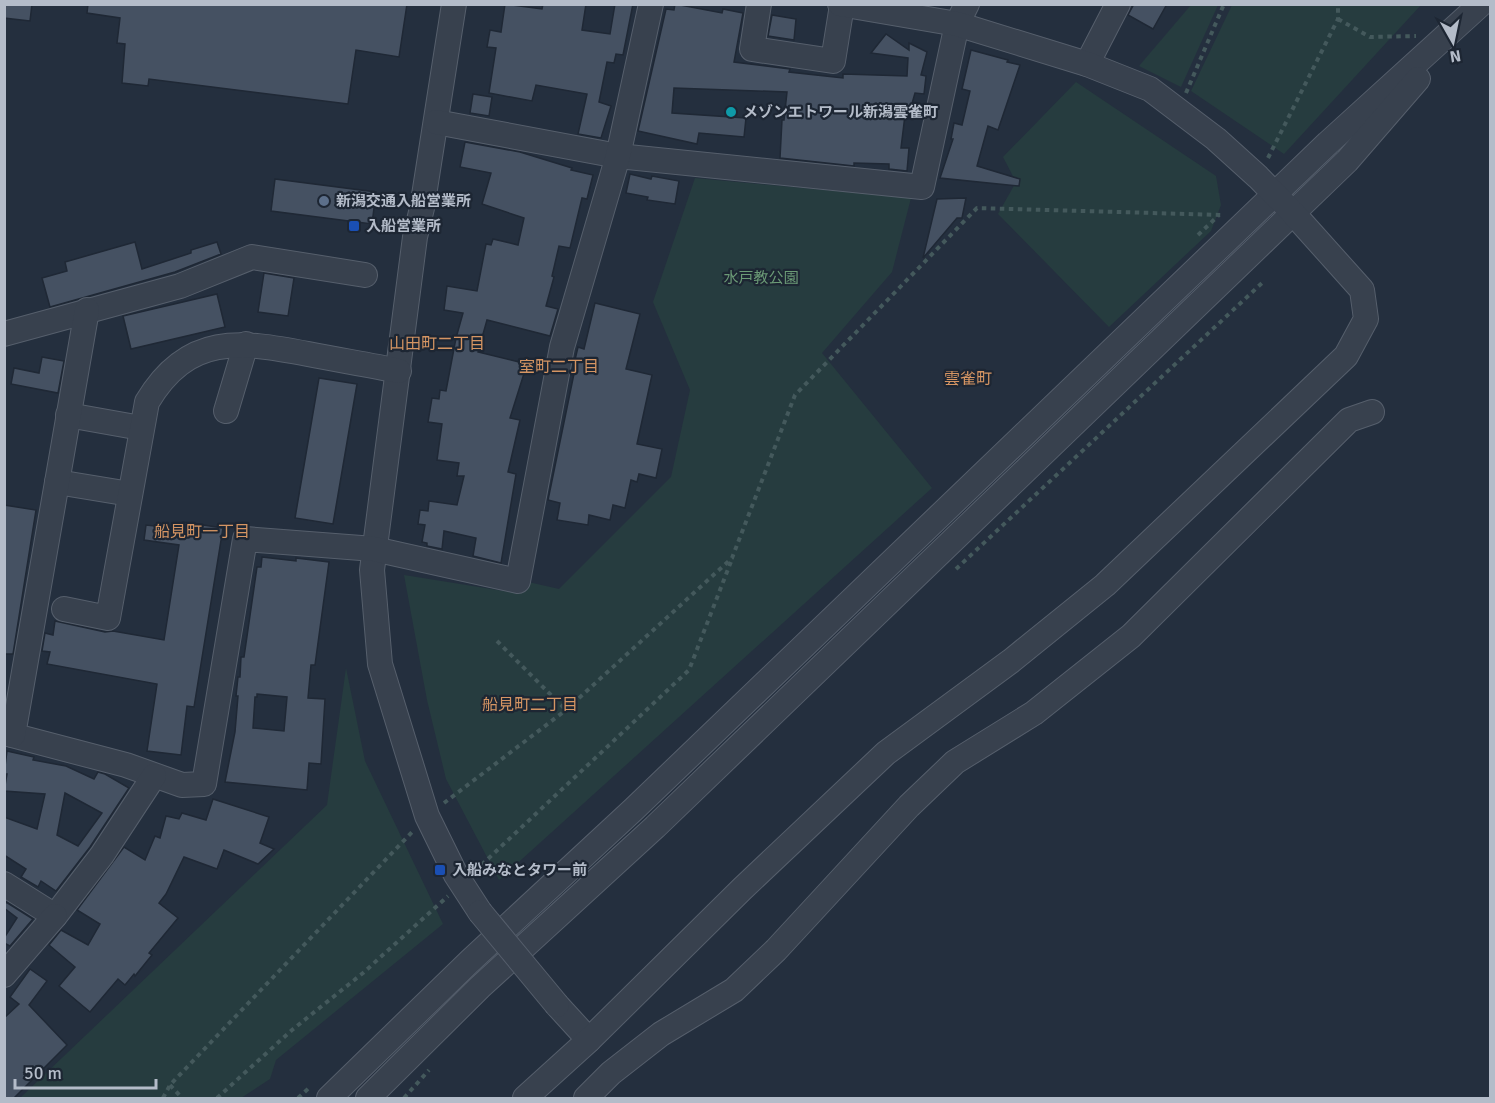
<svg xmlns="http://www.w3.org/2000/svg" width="1495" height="1103" viewBox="0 0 1495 1103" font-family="Signika,'Noto Sans JP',sans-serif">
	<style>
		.green { fill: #263c3f }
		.building { fill: #455162; stroke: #1f2835; stroke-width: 1.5; fill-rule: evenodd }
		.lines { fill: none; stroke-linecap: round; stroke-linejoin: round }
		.minor-casing { stroke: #565f6c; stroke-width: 26 }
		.path { stroke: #44595c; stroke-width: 4; stroke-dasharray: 4.5 4.5; stroke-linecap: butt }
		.minor { stroke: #38414e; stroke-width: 24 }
		.minor-bridge-casing { stroke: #565f6c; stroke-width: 26; stroke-linecap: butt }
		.minor-bridge { stroke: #38414e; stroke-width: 24 }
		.culture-dot { fill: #0f9aa8; stroke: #1d2633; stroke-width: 2 }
		.service-dot { fill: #5c6f8a; stroke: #1d2633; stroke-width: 2 }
		.transit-dot { fill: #1a4fb4; stroke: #1d2633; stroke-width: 2 }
		.labels { text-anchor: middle; stroke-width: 4.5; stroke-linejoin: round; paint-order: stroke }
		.poi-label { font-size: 15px; font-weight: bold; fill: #b4bcc9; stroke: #1d2633; text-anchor: start }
		.park-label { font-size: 15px; fill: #6b9a76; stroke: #1d2633 }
		.neighbourhood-label { font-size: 16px; fill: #d59563; stroke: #1d2633 }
	</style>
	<rect width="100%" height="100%" fill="#242f3e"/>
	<g class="green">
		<path d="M1191,5h27l-37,82 -42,-21z"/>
		<path d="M1232,5v-1l189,1 -137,149 -93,-63z"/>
		<path d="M1076,82l140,94 5,29 -10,26 -102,96 -111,-113 18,-32 -13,-25z"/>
		<path d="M695,178l216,20 -19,74 -70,81 110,135 -433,392 -53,-101 -19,-79 -23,-125 112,18 8,-12 35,8 112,-112 19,-87 -37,-88z"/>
		<path d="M346,668l19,93 78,163 -167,136 -6,19 -29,19h-221l307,-293z"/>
	</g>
	<g class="building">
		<path d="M4,4h28l-2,17 -26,-3z"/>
		<path d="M88,4h319l-8,53 -43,-7 -8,54 -199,-25 -1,7 -26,-3 3,-39 -8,-1 3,-25 -33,-5z"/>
		<path d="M505,4l37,5 1,-5h43l-4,26 28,4 5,-30h18l-10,51 -7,-1 -2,9 -7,-1 -8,40 12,4 -10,32 -23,-4 9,-40 -51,-9 -4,16 -43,-8 7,-45 -9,-1 3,-17 11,2z"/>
		<path d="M675,4l47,9 1,-4 20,4 -9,49 56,7 -1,3 54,6v-4l64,2 1,-18 -37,-5 15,-19 23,16v-7l18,9 -6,23 5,1 -2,18 -9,-1 -4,14h-5l-5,41h8l-2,23 -18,-2v-5l-35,-1v3l-74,-8 2,-38h2l3,-28 -113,-4 -2,25 74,5 -2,19 -45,-4 -2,11 -59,-13 28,-122 8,1z"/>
		<path d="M1134,4h33l-14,25 -25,-14z"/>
		<path d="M772,15l24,4 -2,21 -26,-4z"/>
		<path d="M971,50l37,10 -1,2 13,3 -22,65 -10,-4 -11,40 43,13 -1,7 -79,-8 13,-39h-2l3,-16 8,2 8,-34 -8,-2z"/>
		<path d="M473,94l19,3 -3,19 -19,-3z"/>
		<path d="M465,142l55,10 52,16 -1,2 22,5 -6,24 -5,-1 -12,50 -11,-2 -7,30 2,1 -8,29 12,3 -8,27 -63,-16 -9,32 49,12 -17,54 10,2 -12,52 8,2 -15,89 -28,-7 3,-18 -32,-7 -2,18 -15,-3v-3l-5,-1 3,-17 -7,-1 2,-14 8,1 1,-10 28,4 7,-29h-7l2,-13 -22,-3 5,-36 -14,-2 4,-24 7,1 1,-9 6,1 10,-53 7,-25 -19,-3 3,-24 30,5 9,-47 5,1 2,-6 25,6 6,-27 -42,-14 9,-31 -31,-6z"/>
		<path d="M630,174l21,5 1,-3 27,5 -4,23 -28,-4 1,-3 -22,-4z"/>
		<path d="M275,179l101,13 -4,32 -101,-13z"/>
		<path d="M966,198l-4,20h-5l-34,40 14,-59z"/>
		<path d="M135,242l7,27 49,-16v-3l26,-8 4,12 -46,18 -125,35 -8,-29 25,-7 -2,-9z"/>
		<path d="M264,273l30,5 -6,38 -30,-4z"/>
		<path d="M217,294l8,33 -94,22 -8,-33z"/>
		<path d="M595,303l45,11 -14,55 26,6 -15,69 25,5 -6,29 -17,-4 -2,8 -6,-2 -6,28 -12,-3 -3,15 -21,-5 -1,10 -31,-5 3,-17 -12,-3 28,-136h-2l4,-17 6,2z"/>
		<path d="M42,357l22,4 -6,32 -47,-9 3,-16 25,5z"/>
		<path d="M319,378l38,6 -24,140 -38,-6z"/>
		<path d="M4,505l32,5 -23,144h-9z"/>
		<path d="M183,522l40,6 -29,179 -7,-1 -6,49 -34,-4 10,-67 -110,-20 3,-12 -8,-1 3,-18 8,2 2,-14 50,11 8,-1 51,9 15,-95 -35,-5 2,-15 35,4z"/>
		<path d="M262,557l34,4v-3l33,4 -14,103h-4l-3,33 17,1 -4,65 -12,-1 -2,27 -82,-8 10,-50 3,-36h-2l2,-19h2l1,-20h3l13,-90h4zM257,694l30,3 -3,34 -31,-3 2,-31h2z"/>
		<path d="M7,751l27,6 -1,3 33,6 28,13 4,-7 7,2 24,14 -39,59 -34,44 -15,-10 -3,6 -17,-10 5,-8 -22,-14v-38l33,12 8,-35 -41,-3 3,-17h-3zM65,793l37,20 -24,33 -21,-11z"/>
		<path d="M213,799l56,18 -9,26 14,6 -16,15 -34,-14 -7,19 -33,-12 -18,37 -7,9 19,15 -29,35 3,2 -17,21 -1,-2 -9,11 -7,-6 -28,33 -31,-26 16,-19 -26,-22 12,-15 27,15 12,-21 -23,-14 47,-63 21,13 10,-24 5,2 6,-22 13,3 3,-6 24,7z"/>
		<path d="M6,902l27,17 -23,27 -6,-3v-5l13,-20 -13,-10z"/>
		<path d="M30,969l17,12 -18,24 38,40 -53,53h-10v-80l15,-14 -9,-7z"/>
	</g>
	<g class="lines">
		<g class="minor-casing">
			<g id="minor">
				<path d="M454,4l-32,204 -7,29 -43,333 8,94 47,152 29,59 24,37"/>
				<path d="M759,4l-7,45 81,12 9,-56"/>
				<path d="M1087,64l31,-60"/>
				<path d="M436,122l182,34 304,31 35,-163 10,-20"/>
				<path d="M4,334l176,-48 72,-29 113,18"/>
				<path d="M226,411l20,-67"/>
				<path d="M68,415l73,13"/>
				<path d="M57,482l73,12"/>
				<path d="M64,609l44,9 39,-216c41,-69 93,-61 161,-48 31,6 61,11 91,17"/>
				<path d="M4,733l122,32 56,20 22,-1 41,-245 129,10 144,32 44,-234 56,-191 33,-152"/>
				<path d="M13,735l74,-425"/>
				<path d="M4,884l51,32 47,-61 52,-79"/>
				<path d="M4,975l51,-59"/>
				<path d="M557,1005l32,35"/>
				<path d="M329,1098l140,-136 165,-153 694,-666 153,-139"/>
				<path d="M368,1098l112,-111 175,-160 692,-666 71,-82"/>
				<path d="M525,1098l64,-58 153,-151 144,-136 125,-92 94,-76 241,-229 20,-37 -4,-29 -69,-77 -35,-36 -42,-38 -66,-50 -63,-25 -130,-40 -117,-20"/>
				<path d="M586,1098l25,-25 50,-39 73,-44 42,-40 133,-144 46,-44 79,-49 97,-77 218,-216 23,-8"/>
			</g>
		</g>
		<g class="path">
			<path d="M1338,19l32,18 46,-1"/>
			<path d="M1186,93l38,-89"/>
			<path d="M1268,158l70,-139v-15"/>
			<path d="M1198,235l21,-20"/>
			<path d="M956,569l306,-286"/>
			<path d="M497,641l69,69"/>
			<path d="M444,803l122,-93 166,-152 63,-163 182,-187 246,7"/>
			<path d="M475,871l214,-201 43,-111"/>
			<path d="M170,1085l12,13"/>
			<path d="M163,1098l7,-13 242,-253"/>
			<path d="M217,1098l75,-68 71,-57 85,-77"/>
			<path d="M298,1098l12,-11"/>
			<path d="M404,1098l25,-28"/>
		</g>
		<use href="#minor" class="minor"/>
		<g class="minor-bridge-casing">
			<path id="minor-bridge" d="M480,912l77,93"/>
		</g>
		<use href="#minor-bridge" class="minor-bridge"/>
	</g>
	<circle class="culture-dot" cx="731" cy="112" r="6"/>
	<circle class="service-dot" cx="324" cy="201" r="6"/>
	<g class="transit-dot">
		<rect x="348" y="220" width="12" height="12" rx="3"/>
		<rect x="434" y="864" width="12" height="12" rx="3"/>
	</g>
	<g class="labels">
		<g class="poi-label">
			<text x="743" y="117">メゾンエトワール新潟雲雀町</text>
			<text x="336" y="206">新潟交通入船営業所</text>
			<text x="366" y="231">入船営業所</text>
			<text x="452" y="875">入船みなとタワー前</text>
		</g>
		<g class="park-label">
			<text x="761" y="283">水戸教公園</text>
		</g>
		<g class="neighbourhood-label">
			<text x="437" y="349">山田町二丁目</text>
			<text x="559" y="372">室町二丁目</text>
			<text x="968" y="384">雲雀町</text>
			<text x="202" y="537">船見町一丁目</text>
			<text x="530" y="710">船見町二丁目</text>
		</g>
	</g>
	<rect width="1495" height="1103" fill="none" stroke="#b4bcc9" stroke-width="12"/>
	<g transform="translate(1453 42) rotate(171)" stroke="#1d2633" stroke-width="4.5" paint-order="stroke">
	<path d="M0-4.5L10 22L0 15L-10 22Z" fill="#b4bcc9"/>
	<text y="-9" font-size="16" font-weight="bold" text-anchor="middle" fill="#b4bcc9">N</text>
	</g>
	<path d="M15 1079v9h141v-9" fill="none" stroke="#b4bcc9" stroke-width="3"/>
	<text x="24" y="1079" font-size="18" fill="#b4bcc9" stroke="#1d2633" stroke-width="4.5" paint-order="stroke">50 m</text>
</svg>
